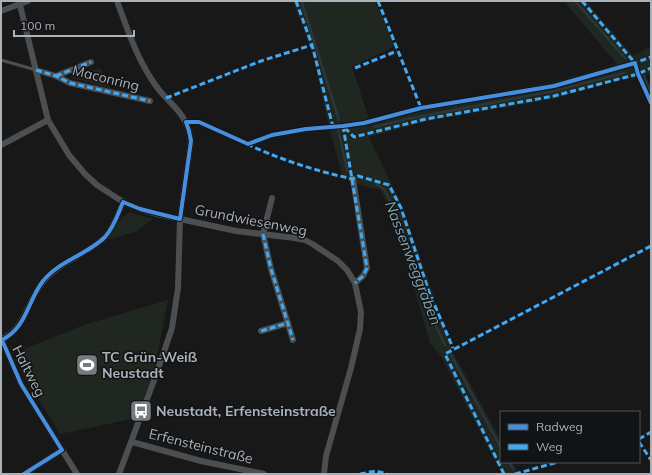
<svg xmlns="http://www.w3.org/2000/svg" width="652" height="475" viewBox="0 0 652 475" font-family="Mulish,sans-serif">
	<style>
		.green { fill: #202720 }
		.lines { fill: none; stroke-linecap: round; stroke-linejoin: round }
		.stream { stroke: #2b363a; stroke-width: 2.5 }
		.service { stroke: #4c4f51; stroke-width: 3 }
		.minor { stroke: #4c4f51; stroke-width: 6 }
		.quiet { stroke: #3fa9f5; stroke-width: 3; stroke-dasharray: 6 3; stroke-linecap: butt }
		.cycleway-casing { stroke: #121314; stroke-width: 6 }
		.cycleway { stroke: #468fdf; stroke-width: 4 }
		.labels { text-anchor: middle; stroke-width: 3; stroke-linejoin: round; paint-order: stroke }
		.street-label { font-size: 14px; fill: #aab1b9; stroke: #121314 }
		.poi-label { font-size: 14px; font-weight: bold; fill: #aab1b9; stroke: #121314; text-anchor: start }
		.water-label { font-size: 15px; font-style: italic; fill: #81a5b4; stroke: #121314 }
	</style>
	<rect width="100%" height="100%" fill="#181818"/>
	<g class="green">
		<path d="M293,1h82l20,45 -43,21 17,52 46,-12 139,-25 63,-18 -53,-63h22l47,55 18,-10v27l-6,3 6,13v19l-14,-30 -16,1 -68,20 -126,22 -58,16 34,71 50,144 48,89v21h11l7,12h-17l-61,-118 -11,-13 -38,-131 -11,-22 -30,-7 -9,-8 -14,-53 -16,-71z"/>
		<path d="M100,68l10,20 -41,-11z"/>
		<path d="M128,213h4l21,6 -16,12 -29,9 11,-19z"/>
		<path d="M168,300l-14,71 -18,47 -76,16 -37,-60 -7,-15 8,-10 60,-24z"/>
	</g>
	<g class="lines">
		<g class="stream">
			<path d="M575,1l50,57"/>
			<path d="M302,3l37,117"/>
			<path d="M644,76l7,16"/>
			<path d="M374,127l33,-8 147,-28 70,-18"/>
			<path d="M338,129l9,41"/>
			<path d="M376,184l8,5 12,24 36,105 13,27"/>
			<path d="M451,355l50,93"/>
			<path d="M509,462l4,7"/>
		</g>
		<path class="service" d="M1,60l35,10"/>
		<g class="minor">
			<path d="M19,1l29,119 21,35 16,19 12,11 26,17 17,7 17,5 79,17 59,7 10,2 9,5 24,16 9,9 8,13 6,29 -1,17 -9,39 -25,88 -2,18"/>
			<path d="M117,1c10,27 19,55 35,79 14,24 35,29 39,61l-11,78 -2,69 -6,40 -16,47 -37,99"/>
			<path d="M1,11l27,-10"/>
			<path d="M36,70l20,6 14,7 80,18"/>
			<path d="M56,76l35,-14"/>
			<path d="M1,145l47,-25"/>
			<path d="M353,179l14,89 -4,8 -8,7"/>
			<path d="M272,198l-9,36 8,35 22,71"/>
			<path d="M261,331l27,-8"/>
			<path d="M1,338l20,46 56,90"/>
			<path d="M1,340c26,-13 25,-38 42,-58 16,-21 44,-27 62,-45 9,-10 13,-23 18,-35"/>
			<path d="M132,442l69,19 63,13"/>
			<path d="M24,474l38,-24"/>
		</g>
		<g class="quiet">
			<path d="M296,1l16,44 21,82 10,-1 11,11 72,-18 128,-23 84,-22 13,-6"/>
			<path d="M378,1l43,107"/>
			<path d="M582,1l53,62 1,3"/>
			<path d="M632,64l19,-7"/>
			<path d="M355,68l42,-17"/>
			<path d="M36,70l20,6 14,7 80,18"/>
			<path d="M56,76l35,-14"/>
			<path d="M166,98l95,-37 51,-16"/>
			<path d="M343,126l24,142 -4,8 -8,7"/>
			<path d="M247,144c34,16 69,27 106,35l5,-3 31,9 12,23 28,84 24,56"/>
			<path d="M263,234l8,35 22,71"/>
			<path d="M261,331l27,-8"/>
			<path d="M639,439l12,-7"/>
			<path d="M639,442l12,18"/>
			<path d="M360,474l16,-3 11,3"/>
			<path d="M504,474l-59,-120 206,-108"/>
			<path d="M515,474l43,-12"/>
		</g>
		<g class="cycleway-casing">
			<path id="cycleway" d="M24,474l38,-24 -41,-66 -19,-44c25,-13 25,-38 41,-59 17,-21 44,-26 62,-44 9,-10 13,-23 18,-35l17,7 40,10 11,-78 -2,-10 -3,-9h13l49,22 24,-9 34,-6 37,-3 21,-3 57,-15 133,-22 81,-23 3,11 13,29"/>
		</g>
		<use href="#cycleway" class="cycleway"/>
	</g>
	<defs>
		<g id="stadium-square" transform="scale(1.15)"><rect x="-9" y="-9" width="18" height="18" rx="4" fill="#777b81" stroke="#121314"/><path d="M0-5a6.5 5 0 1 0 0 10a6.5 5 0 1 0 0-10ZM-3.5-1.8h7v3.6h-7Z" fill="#fff"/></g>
		<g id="bus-square" transform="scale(1.15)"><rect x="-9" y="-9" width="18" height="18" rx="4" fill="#777b81" stroke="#121314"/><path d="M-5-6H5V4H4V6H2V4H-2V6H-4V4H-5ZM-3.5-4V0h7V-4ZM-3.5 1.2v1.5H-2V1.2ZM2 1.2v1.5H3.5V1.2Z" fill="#fff"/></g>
	</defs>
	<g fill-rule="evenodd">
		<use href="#stadium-square" x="87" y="365"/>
		<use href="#bus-square" x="141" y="411"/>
	</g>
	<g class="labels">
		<g class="street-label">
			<text transform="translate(106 78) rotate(14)" y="5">Maconring</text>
			<text transform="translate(251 220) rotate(11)" y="5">Grundwiesenweg</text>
			<text transform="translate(29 371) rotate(63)" y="5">Haltweg</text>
			<text transform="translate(201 446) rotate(14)" y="5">Erfensteinstraße</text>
		</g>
		<g class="poi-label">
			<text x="102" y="362">TC Grün-Weiß<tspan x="102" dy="16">Neustadt</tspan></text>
			<text x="156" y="416">Neustadt, Erfensteinstraße</text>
		</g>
		<g class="water-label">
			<text transform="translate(413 263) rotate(69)" y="5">Nassenweggraben</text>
		</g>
	</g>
	<rect width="652" height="475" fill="none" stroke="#aab1b9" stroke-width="4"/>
	<rect x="500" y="411" width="140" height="52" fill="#121314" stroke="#4f5256"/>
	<rect x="508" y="424" width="20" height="6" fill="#468fdf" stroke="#4f5256"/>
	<text x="536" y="431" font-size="12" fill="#aab1b9">Radweg</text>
	<rect x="508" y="444" width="20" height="6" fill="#3fa9f5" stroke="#4f5256"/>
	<text x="536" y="451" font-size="12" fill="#aab1b9">Weg</text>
	<path d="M14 30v6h120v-6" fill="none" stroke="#aab1b9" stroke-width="2"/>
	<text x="20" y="30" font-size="12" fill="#aab1b9" stroke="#121314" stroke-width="3" paint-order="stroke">100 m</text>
</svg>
